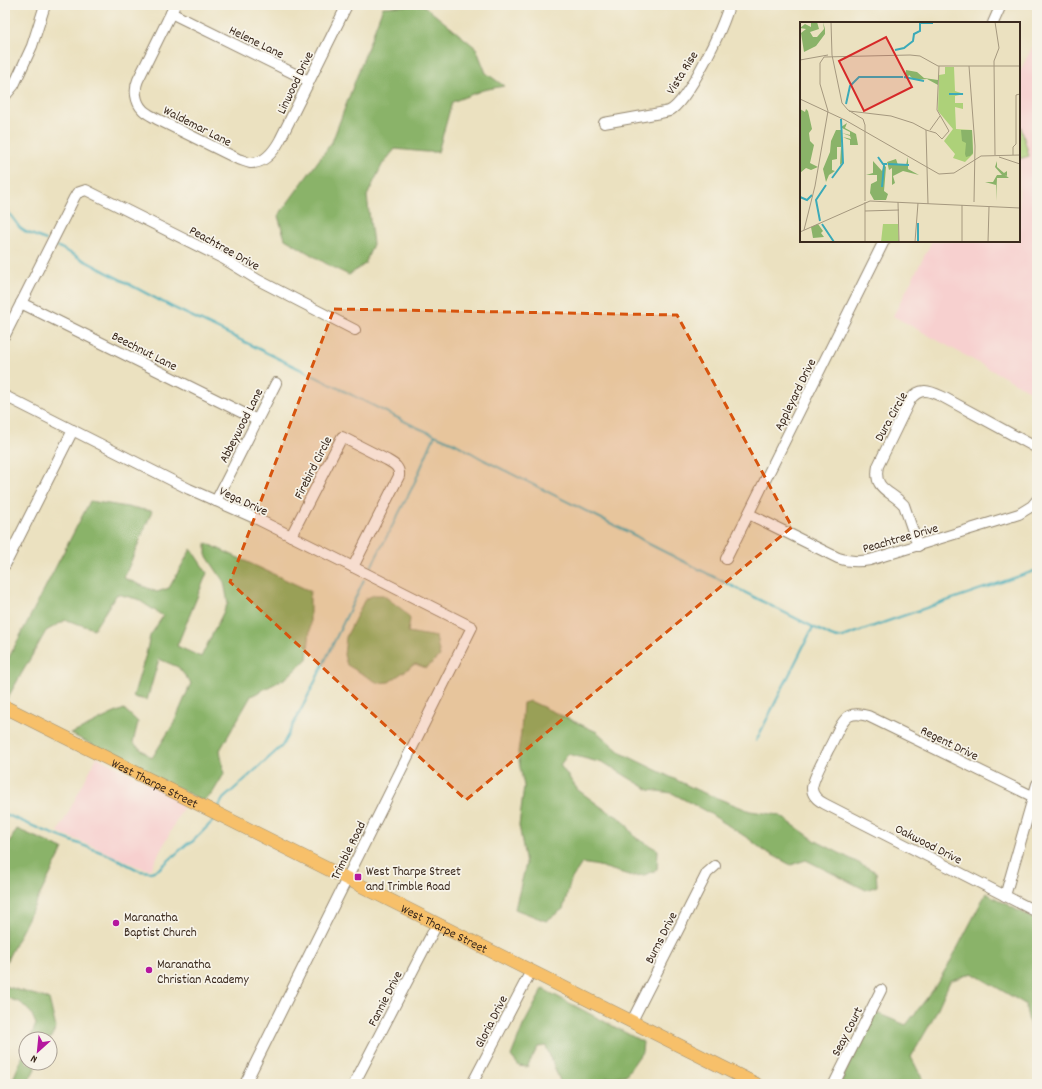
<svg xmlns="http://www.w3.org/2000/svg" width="1042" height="1089" viewBox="0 0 1042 1089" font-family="Dekko,sans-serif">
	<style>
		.built { fill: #f7d0cf }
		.green { fill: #add179; stroke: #747e4c }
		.forest { fill: #8ab369; stroke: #626e44 }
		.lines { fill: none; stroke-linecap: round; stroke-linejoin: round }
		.stream { stroke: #3baab8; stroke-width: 2 }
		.minor-casing { stroke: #93866f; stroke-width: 12 }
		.major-casing { stroke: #93866f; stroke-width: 14 }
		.minor { stroke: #fff; stroke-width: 10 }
		.major { stroke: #f7c06b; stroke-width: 13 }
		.marked { fill: #d7540e; fill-opacity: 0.2; stroke: #d7540e; stroke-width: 3; stroke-dasharray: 8 5; stroke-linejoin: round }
		.poi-dot { fill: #b5179e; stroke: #f7f3e8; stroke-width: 1.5 }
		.labels { text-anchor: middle; stroke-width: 3.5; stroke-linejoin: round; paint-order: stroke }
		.street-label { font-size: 13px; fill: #3b2a1e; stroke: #f7f3e8 }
		.poi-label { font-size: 13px; fill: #3b2a1e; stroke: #f7f3e8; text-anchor: start }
		.inset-river { fill: none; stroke: #3baab8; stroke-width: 2 }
		.inset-road { fill: none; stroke: #a5987f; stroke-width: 1 }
		.view { fill: #d62828; fill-opacity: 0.15; stroke: #d62828; stroke-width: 2 }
		.inset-edge { fill: none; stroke: #3b2a1e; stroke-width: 2 }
	</style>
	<rect width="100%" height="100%" fill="#f7f3e8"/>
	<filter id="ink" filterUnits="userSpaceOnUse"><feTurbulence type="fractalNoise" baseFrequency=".025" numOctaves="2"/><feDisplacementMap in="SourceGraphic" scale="8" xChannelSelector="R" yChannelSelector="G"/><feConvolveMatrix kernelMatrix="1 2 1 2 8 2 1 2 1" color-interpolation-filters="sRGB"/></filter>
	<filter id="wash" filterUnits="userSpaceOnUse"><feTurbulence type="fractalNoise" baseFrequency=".012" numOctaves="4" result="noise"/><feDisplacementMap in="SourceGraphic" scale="16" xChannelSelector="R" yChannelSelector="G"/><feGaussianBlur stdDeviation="0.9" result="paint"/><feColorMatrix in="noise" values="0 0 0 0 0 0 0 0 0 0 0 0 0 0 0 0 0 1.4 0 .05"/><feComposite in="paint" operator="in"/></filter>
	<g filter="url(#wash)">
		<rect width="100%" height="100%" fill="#ebe1c0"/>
		<g class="built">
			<path d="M1037,38v357l-144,-79 39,-75h87v-168z"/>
			<path d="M97,757l89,45 -35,67h-4l-11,-3 -23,-11 -55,-23z"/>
		</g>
		<path class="green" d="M1021,127l8,29 -10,3v-31z"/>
		<g class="forest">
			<path d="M423,5l53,43 10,25 18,13 -21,4 -31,12 -14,50h-12l-31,-3 -13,16 -15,31 6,48 -8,20 -16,11 -17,-8 -47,-28 -7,-23 54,-74 51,-135z"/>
			<path d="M90,501l62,10 -28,67 33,14 12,-4 22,-39 16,24 -30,73 24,11 27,-54 -4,-21 -18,-27v-12l104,48v39l-3,29 -21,19 -35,18 -31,54 4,24 -12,20 -9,7 -132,-67c18,-8 35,-18 53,-25l14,13 -5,21 19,15 22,-35 17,-40 -13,-16 -19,-8 -12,41 -14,-3 13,-43 4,-18 13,-20 -26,-17 -20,-5 -23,35 -28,-9 -20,11 -39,68 -2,-1v-33z"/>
			<path d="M374,595h9l21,16 6,8 -2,13 28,5 4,19 -14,12 -11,-4 -26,18 -11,1 -31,-18 -3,-10 2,-18 19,-38z"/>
			<path d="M530,701l67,31 24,21 76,37 53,21 29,4 37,26 60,31 1,14 -11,4 -60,-30 -15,5 -28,-15 -14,-11 -40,-26 -37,-20 -23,-3 -43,-26 -38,-10 -8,11 18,25 26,19 19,11 13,18 22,12 -1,20 -13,5 -12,1 -33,-10 -17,-3 -11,17 -8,29 -17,12 -31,-12 11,-45 -7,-39 5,-39 -4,-19 -2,-15 3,-20 2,-29z"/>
			<path d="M17,829l46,20 -58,115v-115z"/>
			<path d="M986,893l51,28v113l-6,-3 -6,-27 -53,-31 -22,8 -17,38 -22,38 14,27h-85l34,-72 32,13 27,-35 17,-28z"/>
			<path d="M5,986l44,13 7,29 -6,11h-20l6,-15 -5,-11 -10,-10 -16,-6z"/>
			<path d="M543,989l100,53 -1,10 -16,23 -20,3 -3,6h-43v-3l-14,-35 -8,1 -11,20 -8,-1 -8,-10 12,-30z"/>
			<path d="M26,1048v15h12l-11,21h-16z"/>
		</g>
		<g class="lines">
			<g class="stream">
				<path d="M5,208l15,20 6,4 20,8"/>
				<path d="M57,246l115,61 38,18 106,52 100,50 40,17 28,16 152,76 13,8 182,92 6,2 6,-1 45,-16 149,-51"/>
				<path d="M371,567l42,-81 22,-51"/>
				<path d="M756,741l57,-114"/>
				<path d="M218,808l5,-9 59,-53 22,-42 60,-124"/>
				<path d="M5,814l35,15 71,27 29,15 11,1 8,-3 28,-25 5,-2 21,-21 1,-3"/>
			</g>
		</g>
	</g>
	<g filter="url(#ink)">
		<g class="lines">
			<g class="minor-casing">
				<g id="minor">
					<path d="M175,5l-37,75c-4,9 -3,22 5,30 4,4 9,6 14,9l81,40c4,1 8,3 12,4 15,1 24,-12 30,-23l67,-135"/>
					<path d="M171,13l138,68"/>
					<path d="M993,23l8,-18"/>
					<path d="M5,96l9,-11 18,-39 13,-41"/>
					<path d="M604,123l56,-10c3,-1 6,-1 9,-2 19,-9 55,-85 60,-106"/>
					<path d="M21,303l236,117"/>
					<path d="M5,335l69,-137 3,-5 9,-3 138,69 34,21 97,50"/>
					<path d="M5,396l184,93 68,30 96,48 119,60 -227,457"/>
					<path d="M216,501l60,-118"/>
					<path d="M749,514l89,44c11,4 21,4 32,2l149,-46 13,-8 5,-6"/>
					<path d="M291,536l51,-99 45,23c7,4 13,7 12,16l-46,91"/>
					<path d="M918,546l-14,-41c-14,-15 -31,-15 -26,-39l32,-66c10,-14 20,-9 33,-3l94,51"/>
					<path d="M726,559l158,-318"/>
					<path d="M5,565l68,-135"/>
					<path d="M1034,797l-166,-81c-7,-2 -13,-3 -19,0 -3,2 -6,6 -8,9 -5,8 -8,17 -13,25 -4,9 -15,28 -16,38 0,8 7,13 13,16l212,108"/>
					<path d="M1005,896l32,-112"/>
					<path d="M632,1021l75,-148 8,-7"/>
					<path d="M354,1084l83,-160"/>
					<path d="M472,1084l59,-113"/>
					<path d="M834,1084l47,-94"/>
				</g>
			</g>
			<g class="major-casing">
				<g id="major">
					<path id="s1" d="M5,707l751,377"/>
				</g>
			</g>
			<use href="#minor" class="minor"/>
			<use href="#major" class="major"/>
		</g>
	</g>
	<path class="marked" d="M334,309l343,6 115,212 -326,273 -236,-218z"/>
	<g class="poi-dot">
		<rect x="354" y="873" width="8" height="8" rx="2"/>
		<circle cx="116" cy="923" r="4"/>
		<circle cx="149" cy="970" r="4"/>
	</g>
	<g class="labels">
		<g class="street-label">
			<text transform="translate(257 41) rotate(26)" y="5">Helene Lane</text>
			<text transform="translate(681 72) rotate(-58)" y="5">Vista Rise</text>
			<text transform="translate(294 82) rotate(-64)" y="5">Linwood Drive</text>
			<text transform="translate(198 125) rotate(27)" y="5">Waldemar Lane</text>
			<text transform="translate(225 247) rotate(29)" y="5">Peachtree Drive</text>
			<text transform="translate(145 350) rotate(27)" y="5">Beechnut Lane</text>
			<text transform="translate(794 394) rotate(-64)" y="5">Appleyard Drive</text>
			<text transform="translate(890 416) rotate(-61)" y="5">Dura Circle</text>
			<text transform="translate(240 425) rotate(-63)" y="5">Abbeywood Lane</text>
			<text transform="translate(312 467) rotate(-63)" y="5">Firebird Circle</text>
			<text transform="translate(244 500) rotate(25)" y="5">Vega Drive</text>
			<text transform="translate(900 537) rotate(-16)" y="5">Peachtree Drive</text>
			<text transform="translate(950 742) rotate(26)" y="5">Regent Drive</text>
			<text dy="5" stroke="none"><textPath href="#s1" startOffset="168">West Tharpe Street</textPath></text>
			<text transform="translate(929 843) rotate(27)" y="5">Oakwood Drive</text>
			<text transform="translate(347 850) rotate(-64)" y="5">Trimble Road</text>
			<text dy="5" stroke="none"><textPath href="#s1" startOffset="492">West Tharpe Street</textPath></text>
			<text transform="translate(660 937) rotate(-63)" y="5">Burns Drive</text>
			<text transform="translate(384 998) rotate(-63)" y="5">Fannie Drive</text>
			<text transform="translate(490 1021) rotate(-63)" y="5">Gloria Drive</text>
			<text transform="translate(846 1031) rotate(-63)" y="5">Seay Court</text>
		</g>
		<g class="poi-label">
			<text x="366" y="875">West Tharpe Street<tspan x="366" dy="15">and Trimble Road</tspan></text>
			<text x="124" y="921">Maranatha<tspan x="124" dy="15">Baptist Church</tspan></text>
			<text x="157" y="968">Maranatha<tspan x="157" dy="15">Christian Academy</tspan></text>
		</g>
	</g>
	<g transform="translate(800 22)">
		<rect width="220" height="220" fill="#ebe1c0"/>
		<path d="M145,45h9l1,24 9,3 -9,2v7h8v6l-8,-2 1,22 16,1 1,24 -8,8 -12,-4 2,-4 -11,-13 9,-12 -15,-18 1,-36 6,-1zM83,202h15l1,18h-18z" fill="#add179"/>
		<path d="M11,0h6l2,7 -9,3 3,5h4l7,-8 -1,-7 2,7v5l-9,12 -12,6 -3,-19 5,-4 -6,-1 5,-4 6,3zM106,48l11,2 7,6 14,2v5l-11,-6 -13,1 -5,-5 -1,3 -3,-2zM0,87l5,3 1,-3 2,2 4,18 -3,4 1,8 4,4 -4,18 8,4 -7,3 -5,-2 -6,5zM47,101l-2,5 11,6 2,11h-8v-5l-3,-1 -4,-2 8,2 -1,-3 -8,-3 8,2v-3l-8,-4 -1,13 2,21 -3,3 1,-18h-4v12l-5,1v10l3,1 -6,4 -3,7 -3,-13 7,-17 1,-11 5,-11h5v-3zM161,108h11l1,23 -3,3 -4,1 -1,-3 1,-11 -4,-2zM108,135v12l11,6 -16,-4 -10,5 2,7 -3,2v-17l-3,2 -2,-8 9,-3 2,6h8zM73,139l9,10 2,-6 2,2 -2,24 4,3 -2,6h-12l-4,-7 1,-9 6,-3v-6h-11l7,-2zM197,139v6l7,6 3,-2v5l-2,-1 4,3h-12l-1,23v-16l-11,-3h8l4,-7h5l-7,-8zM18,202l5,7 -2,2 3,4 -11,1 -2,-11z" fill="#8ab369"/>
		<path class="inset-river" d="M95,28l9,-2 9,-7 1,-7 6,-3v-8h13M104,55l20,4M149,72h14M46,82l4,-18 9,-9h44M78,135l5,7h4M88,142l21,1M32,156l11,-15 -2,-44M82,165l2,-22M0,175l7,3 5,-5M20,199l-4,-21 10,-15M22,202l12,18M118,220v-19"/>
		<path class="inset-road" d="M31,0l1,33M32,33l10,48 6,7 15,9 2,6v76M0,38l28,-5M169,44l6,80 -1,56M0,77l45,21 94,54 15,-1 27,-17 39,-1M49,89l42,5 22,7 13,7M126,108l10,3 6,6 7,-8 -12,-21 2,-44M126,108l2,74M130,108l10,-14M195,133l-1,-94 5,-13 -4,-26M213,133v-8l3,-3v-49l4,-1M199,135l21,7M65,180v40M98,180l1,40M162,183v37M65,189l34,-1M4,208l11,-44 13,-75 -8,-27v-21l4,-6 86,-2 10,1 18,10h82M0,210l70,-31 150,7M115,220l3,-39M188,220l1,-35"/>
		<path class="view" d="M86,15l26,50 -48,24 -25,-50z"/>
		<rect width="220" height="220" class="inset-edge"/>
	</g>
	<rect width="1042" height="1089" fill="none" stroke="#f7f3e8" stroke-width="20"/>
	<g transform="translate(38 1051) rotate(207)"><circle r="19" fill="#f7f3e8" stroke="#aca397"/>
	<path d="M0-3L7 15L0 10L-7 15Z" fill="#b5179e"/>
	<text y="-6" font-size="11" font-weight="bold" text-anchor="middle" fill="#3b2a1e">N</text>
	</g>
</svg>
